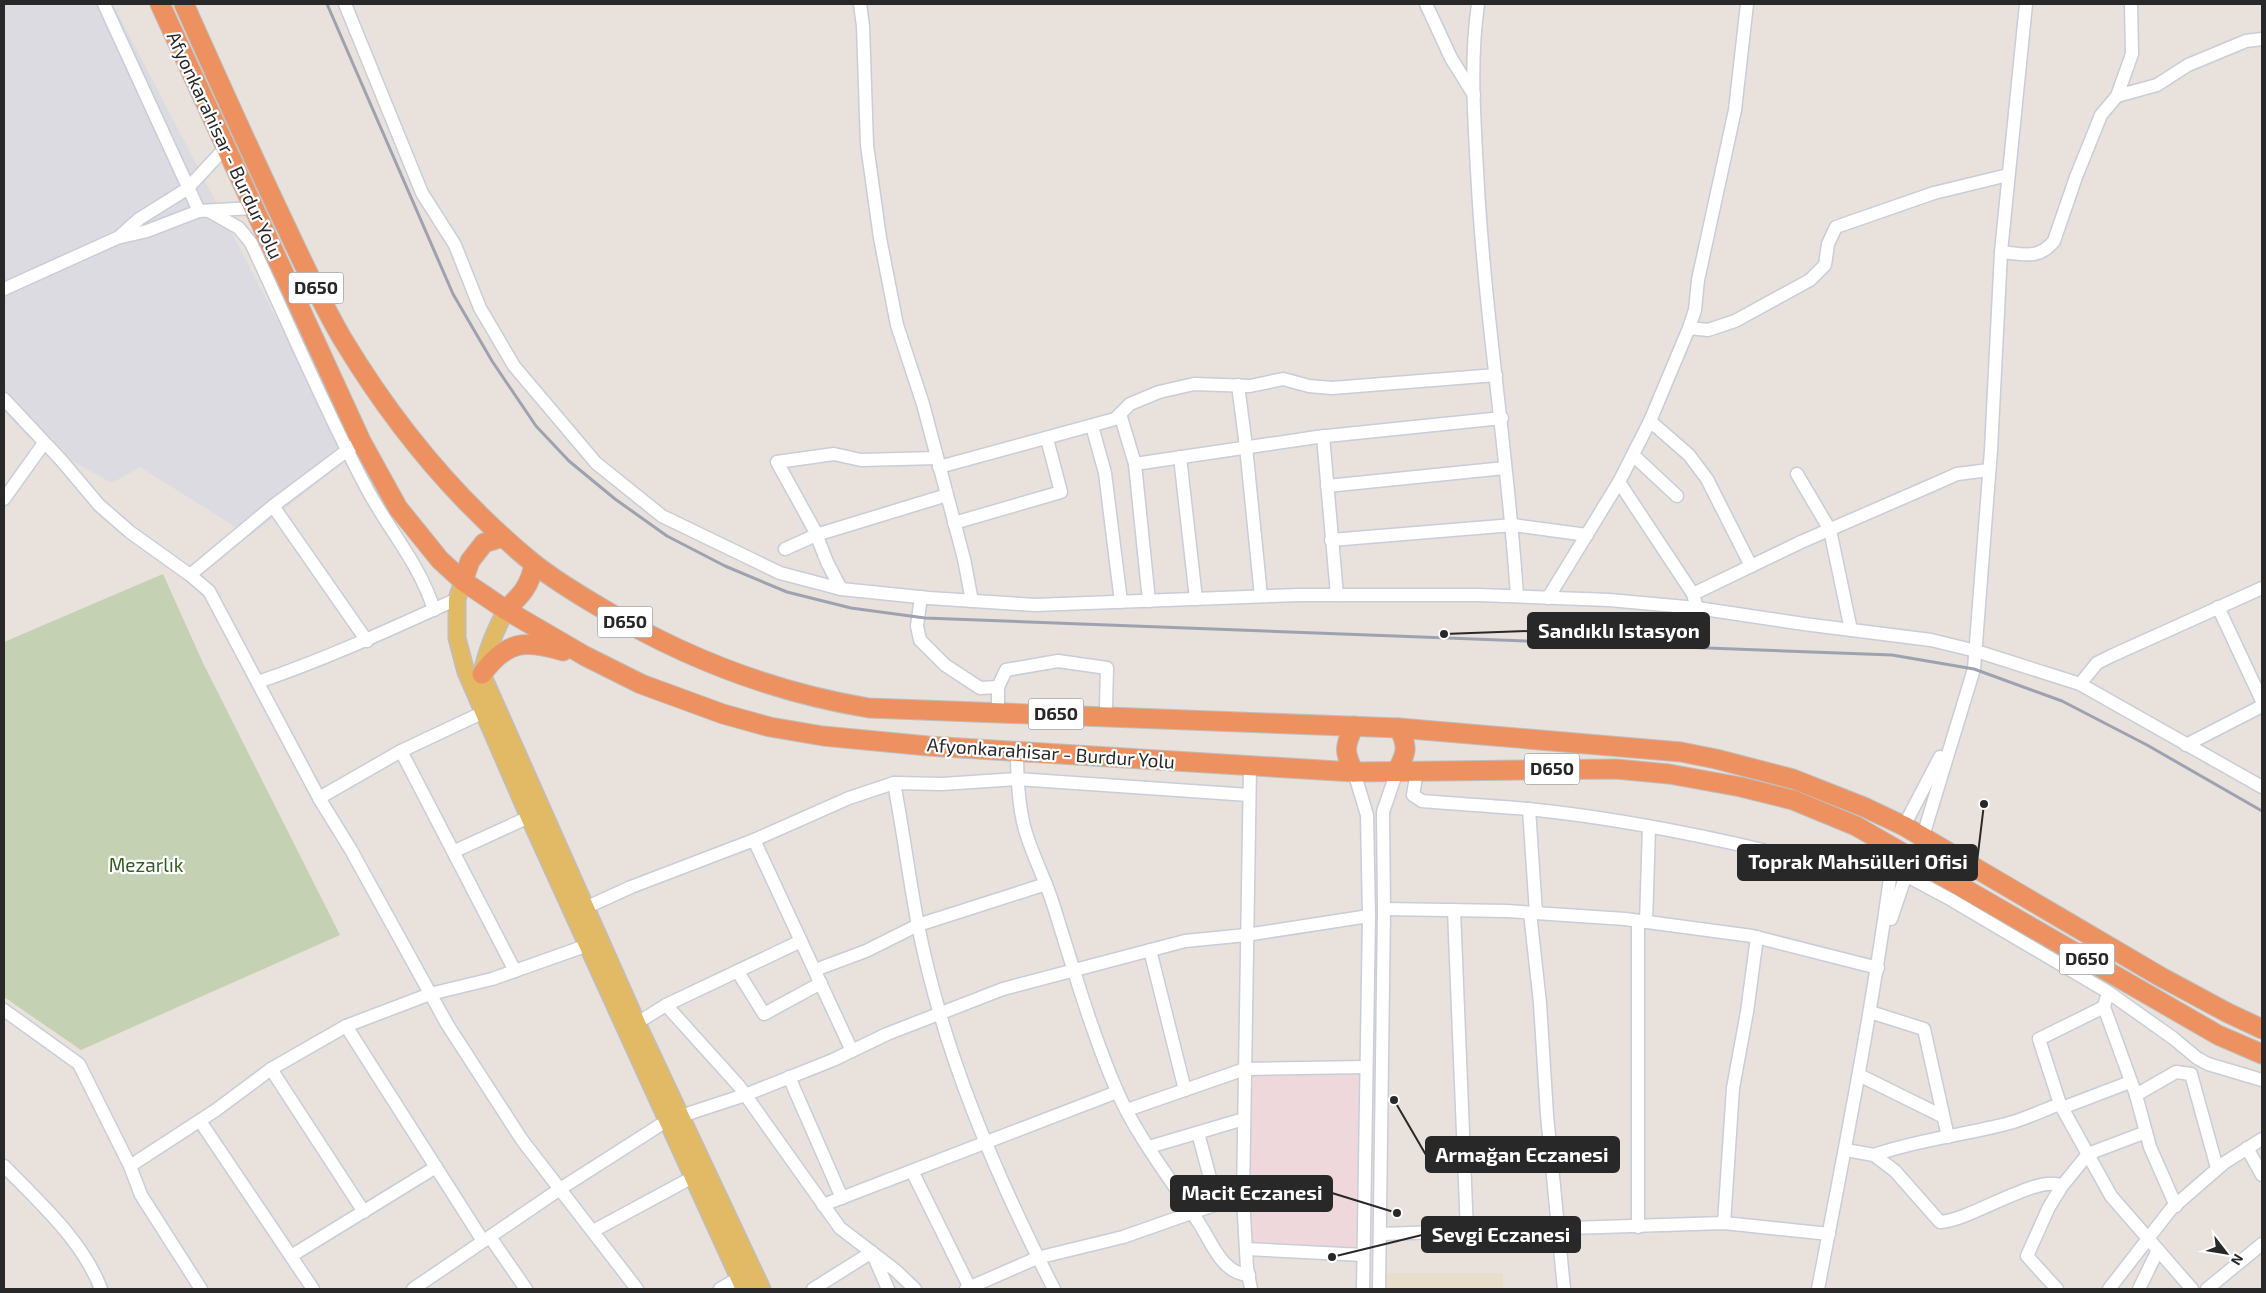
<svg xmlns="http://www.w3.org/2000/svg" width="2266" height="1293" viewBox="0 0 2266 1293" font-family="'Exo 2',sans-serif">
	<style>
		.industrial { fill: #dcdbe2 }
		.education { fill: #e9ddcb }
		.medical { fill: #efd8db }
		.cemetery { fill: #c4d1b3 }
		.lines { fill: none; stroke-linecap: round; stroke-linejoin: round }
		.minor-casing { stroke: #c9cdd8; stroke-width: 15 }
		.major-casing { stroke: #bebebe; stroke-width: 19 }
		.highway-casing { stroke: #bebebe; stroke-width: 21 }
		.minor { stroke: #fff; stroke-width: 12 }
		.major { stroke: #e2ba66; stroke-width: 16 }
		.highway { stroke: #ee9160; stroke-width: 19 }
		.rail { stroke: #9ea2b0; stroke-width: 3 }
		.labels { text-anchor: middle; stroke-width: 4.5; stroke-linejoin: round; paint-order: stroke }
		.shield { fill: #fff; stroke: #686868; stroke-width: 1 }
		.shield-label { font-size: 18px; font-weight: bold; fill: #282828 }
		.street-label { font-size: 19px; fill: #282828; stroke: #fff }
		.park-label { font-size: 19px; fill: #325d20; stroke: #fff }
		.leader { fill: none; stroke: #282828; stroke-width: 2 }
		.callout-dot { fill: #282828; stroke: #fff; stroke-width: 2 }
		.callout { fill: #282828; stroke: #282828; stroke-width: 2 }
		.callout-label { font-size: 20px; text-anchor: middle; font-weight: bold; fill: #fff }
	</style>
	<rect width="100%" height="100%" fill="#e9e1db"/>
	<path class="industrial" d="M4,4h109l236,454 -99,78 -110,-69 -28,16 -85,-47 -23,-24z"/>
	<rect class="education" x="1387" y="1273" width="116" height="16"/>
	<path class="medical" d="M1366,1067l-3,188 -117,-6 -1,-180z"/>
	<path class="cemetery" d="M163,574l40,89 137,272 -259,115 -77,-53v-355z"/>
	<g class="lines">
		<g class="minor-casing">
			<g id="minor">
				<path d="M104,4l95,207"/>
				<path d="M345,4l77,189 33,52 25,63 34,58 82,97 66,53 118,57 61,16 88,9 106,7 264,-10h180l130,5 88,8 107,16 127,16 45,11 104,33 182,103"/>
				<path d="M860,4l3,22 4,119 13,93 17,87 26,79 41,155 8,42"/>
				<path d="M1426,4l25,54 23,37"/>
				<path d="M1478,4c-8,55 -4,111 -1,166 7,143 31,284 40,426"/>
				<path d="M2117,96l40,-11 31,-20 58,-24 16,-2"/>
				<path d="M209,211l30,17 12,15c38,81 73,165 115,244 22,42 54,77 68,123"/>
				<path d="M119,237l20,-18 48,-30 38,-41"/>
				<path d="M2001,252c22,2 38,8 53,-11l22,-64 25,-62 16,-19 15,-42 -1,-50"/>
				<path d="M4,289l113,-51 30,-7 52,-20 55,-3"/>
				<path d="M1689,328l19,2 27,-9 75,-41 15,-15 3,-21 8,-17 98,-34 74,-18"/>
				<path d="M1238,385l8,62 15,149"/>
				<path d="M4,399l58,62 37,44 31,27 60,43 19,16 110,207 32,52 96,174 75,116 115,149"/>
				<path d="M1120,414l15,50 14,137"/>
				<path d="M1650,421l39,34 18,24 44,87"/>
				<path d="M1092,426l13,47 16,129"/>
				<path d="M1323,436l14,159"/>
				<path d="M1633,455l44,41"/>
				<path d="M1180,457l16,142"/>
				<path d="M1135,464l182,-27 185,-19"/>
				<path d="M939,467l176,-48 15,-15 29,-12 35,-8 56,2 33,-7 26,7 23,2 164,-13"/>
				<path d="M1797,474l33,56 21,100"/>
				<path d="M1619,482l74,112"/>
				<path d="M1327,486l178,-18"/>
				<path d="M4,499l40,-56"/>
				<path d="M273,506l94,135"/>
				<path d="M954,523l107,-31 -14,-53"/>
				<path d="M1331,540l182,-15 74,10"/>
				<path d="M785,549l31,-14 131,-40"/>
				<path d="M190,575l83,-69 80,-60"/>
				<path d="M841,589l-14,-27 -13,-33 -37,-67 57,-8 27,6 76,-2"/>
				<path d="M921,597l-4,29 3,14 25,25 35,23 18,-1"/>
				<path d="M1548,598l71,-116 31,-61 39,-93 6,-18 3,-30 37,-170 12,-106"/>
				<path d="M2218,607l44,94"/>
				<path d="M1697,608l-4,-14 108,-52 129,-56 27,-12 32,-4"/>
				<path d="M258,682c68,-23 133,-53 199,-83"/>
				<path d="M2080,684l17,-21 14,-7 151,-68"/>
				<path d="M998,712v-25l8,-17 52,-9 49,7 -1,38"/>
				<path d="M2186,745l76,-39"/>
				<path d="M1017,750c0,25 1,52 7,76 7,27 21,52 29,78 20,63 38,127 64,187 20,46 53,87 80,129 14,20 24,54 52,55"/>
				<path d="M401,751l83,-39"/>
				<path d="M1250,766l-7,432 4,70 4,21"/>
				<path d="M1417,771l-4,24 9,6c35,3 71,5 106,8 79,8 158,23 235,41"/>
				<path d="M1354,772l13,43 2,101 -6,373"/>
				<path d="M894,783c9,47 15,95 24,142 25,127 77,249 136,364"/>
				<path d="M319,798l82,-47 114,220"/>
				<path d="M1529,809l7,104"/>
				<path d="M1904,826l36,-69"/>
				<path d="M1923,836l51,-167 17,-219 10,-198 25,-248"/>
				<path d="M754,840l98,211"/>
				<path d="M455,851l74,-34"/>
				<path d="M1905,875l45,24 158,93 65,46 24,20 11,6 54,16"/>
				<path d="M585,908l46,-21 123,-47 95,-42 45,-15 48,1 75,-5 232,16"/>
				<path d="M1384,909l123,2 118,8 127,17 126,32"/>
				<path d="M1454,910l13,322"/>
				<path d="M1530,913l10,90 7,112 17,174"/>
				<path d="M1891,919l17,-50"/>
				<path d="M1638,921v306"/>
				<path d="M1646,922l3,-95"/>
				<path d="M1150,950l35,140"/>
				<path d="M815,970l51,-19 52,-26 128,-41"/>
				<path d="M738,972l26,42 57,-31"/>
				<path d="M2106,999l-2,8 32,88 14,52 26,59"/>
				<path d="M666,1005l73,81 101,142 55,42 20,19"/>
				<path d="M2104,1007l-65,32 21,65 51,92 81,93"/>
				<path d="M4,1010l75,54 51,102"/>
				<path d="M1870,1012l54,17 24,108"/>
				<path d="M637,1023l29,-18 135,-64"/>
				<path d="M346,1026l137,215"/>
				<path d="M271,1069l93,143"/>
				<path d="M1859,1075l83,41"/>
				<path d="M789,1077l53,121"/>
				<path d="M2136,1095l40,-23 15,2 26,94"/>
				<path d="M2062,1108l68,-26"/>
				<path d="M1127,1110l118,-41 121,-2"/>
				<path d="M681,1116l64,-21 88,-35 54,-26 116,-45 182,-48 61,-6 123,-19"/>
				<path d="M200,1121l113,168"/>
				<path d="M1198,1133l19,71"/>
				<path d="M1149,1147l95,-28"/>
				<path d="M2247,1148l15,27"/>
				<path d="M1846,1150l28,5 21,16 45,51c30,-1 98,-49 122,-36"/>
				<path d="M1874,1155c45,-16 93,-20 139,-33 16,-5 31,-12 47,-18"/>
				<path d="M4,1166c35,36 79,75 97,123"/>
				<path d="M912,1171l58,117"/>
				<path d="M823,1205l294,-113"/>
				<path d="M1724,1223l9,-135 14,-76 10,-75"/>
				<path d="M593,1231l100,-54"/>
				<path d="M1380,1234l344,-11 105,11"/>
				<path d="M490,1237l36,52"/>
				<path d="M1246,1249l117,6"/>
				<path d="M291,1256l145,-89"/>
				<path d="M201,1289l-60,-94 -11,-29 86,-56 55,-41 75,-43 84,-32 62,-15 96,-34"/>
				<path d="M413,1289l147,-100 108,-69"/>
				<path d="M720,1289l19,-11"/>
				<path d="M813,1289l59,-37 16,37"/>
				<path d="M966,1289l71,-31 86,-21 94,-33 26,-6"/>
				<path d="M1379,1289l5,-380 -1,-97 14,-41"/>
				<path d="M1818,1289c28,-146 57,-292 76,-441"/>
				<path d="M2057,1289l-30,-33 22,-49 13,-21 26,-32 58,-22"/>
				<path d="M2109,1289l62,-80 53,-46 38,-24"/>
				<path d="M2139,1289l19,-39"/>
				<path d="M2207,1289l55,-45"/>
			</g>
		</g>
		<g class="major-casing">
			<g id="major">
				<path d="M463,581l-6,18v39l9,34 63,145 215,472"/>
				<path d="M506,610c-11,21 -20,41 -24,64l155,349 125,266"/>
			</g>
		</g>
		<g class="highway-casing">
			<g id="highway">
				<path d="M160,4l201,437 37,67 42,52 23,21 43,29 79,46 56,28 82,30 47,13 53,9 105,10 426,26 262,-3 53,5 72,13 52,13 63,26 362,209 44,19"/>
				<path d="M184,4c34,76 68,152 104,227 17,36 34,73 54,107 51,85 114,162 191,225 20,16 43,30 65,43 84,51 174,86 271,102l530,20 282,24 35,7 77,20 71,28 40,19 257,151 67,36 34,16"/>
				<path d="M463,581l7,-20 14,-18 19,-6"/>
				<path d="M506,610c16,-16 24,-24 28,-46"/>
				<path d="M482,674c25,-34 43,-34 81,-23"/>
				<path d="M1397,771c10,-19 11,-24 2,-43"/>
				<path d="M1354,772c-10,-20 -10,-25 0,-46"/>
			</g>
		</g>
		<use href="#minor" class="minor"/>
		<use href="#major" class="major"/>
		<use href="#highway" class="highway"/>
		<path class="rail" d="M327,4l126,290 39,67 44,65 33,35 46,38 52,37 58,30 62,26 64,16 74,10 967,37 82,14 88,32 85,44 115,66"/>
	</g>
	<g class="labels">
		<g class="shield">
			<rect x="288.5" y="272.5" width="55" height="31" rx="4"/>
			<rect x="597.5" y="606.5" width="55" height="31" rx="4"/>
			<rect x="1028.5" y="698.5" width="55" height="31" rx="4"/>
			<rect x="1524.5" y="753.5" width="55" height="31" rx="4"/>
			<rect x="2059.5" y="943.5" width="55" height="31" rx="4"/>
		</g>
		<g class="shield-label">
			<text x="316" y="294">D650</text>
			<text x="625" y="628">D650</text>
			<text x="1056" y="720">D650</text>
			<text x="1552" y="775">D650</text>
			<text x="2087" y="965">D650</text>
		</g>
		<g class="street-label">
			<text transform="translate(225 145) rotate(65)" y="7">Afyonkarahisar - Burdur Yolu</text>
			<text transform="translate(1051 753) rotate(4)" y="7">Afyonkarahisar - Burdur Yolu</text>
		</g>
		<g class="park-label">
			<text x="146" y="872">Mezarlık</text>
		</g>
	</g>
	<path class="leader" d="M1444 634L1528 631M1984 804L1977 862M1394 1100L1426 1155M1397 1213L1332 1193M1332 1257L1422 1235"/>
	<g class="callout-dot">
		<circle cx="1444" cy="634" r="5"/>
		<circle cx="1984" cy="804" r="5"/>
		<circle cx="1394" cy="1100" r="5"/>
		<circle cx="1397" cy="1213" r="5"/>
		<circle cx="1332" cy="1257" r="5"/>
	</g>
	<g class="callout">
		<rect x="1528" y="613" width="181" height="35" rx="5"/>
		<rect x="1738" y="845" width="239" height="35" rx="5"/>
		<rect x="1426" y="1137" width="193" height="35" rx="5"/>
		<rect x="1171" y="1176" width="161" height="35" rx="5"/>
		<rect x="1422" y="1217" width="158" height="35" rx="5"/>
	</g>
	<g class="callout-label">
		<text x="1619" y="638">Sandıklı Istasyon</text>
		<text x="1858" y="869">Toprak Mahsülleri Ofisi</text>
		<text x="1522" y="1162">Armağan Eczanesi</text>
		<text x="1252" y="1200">Macit Eczanesi</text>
		<text x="1501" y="1242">Sevgi Eczanesi</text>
	</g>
	<rect width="2266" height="1293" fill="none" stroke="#282828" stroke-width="10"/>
	<g transform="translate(2226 1253) rotate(121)" stroke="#ffffff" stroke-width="4" paint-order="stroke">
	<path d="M0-4L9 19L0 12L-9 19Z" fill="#282828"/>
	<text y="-8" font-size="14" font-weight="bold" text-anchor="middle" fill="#282828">N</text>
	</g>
</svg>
